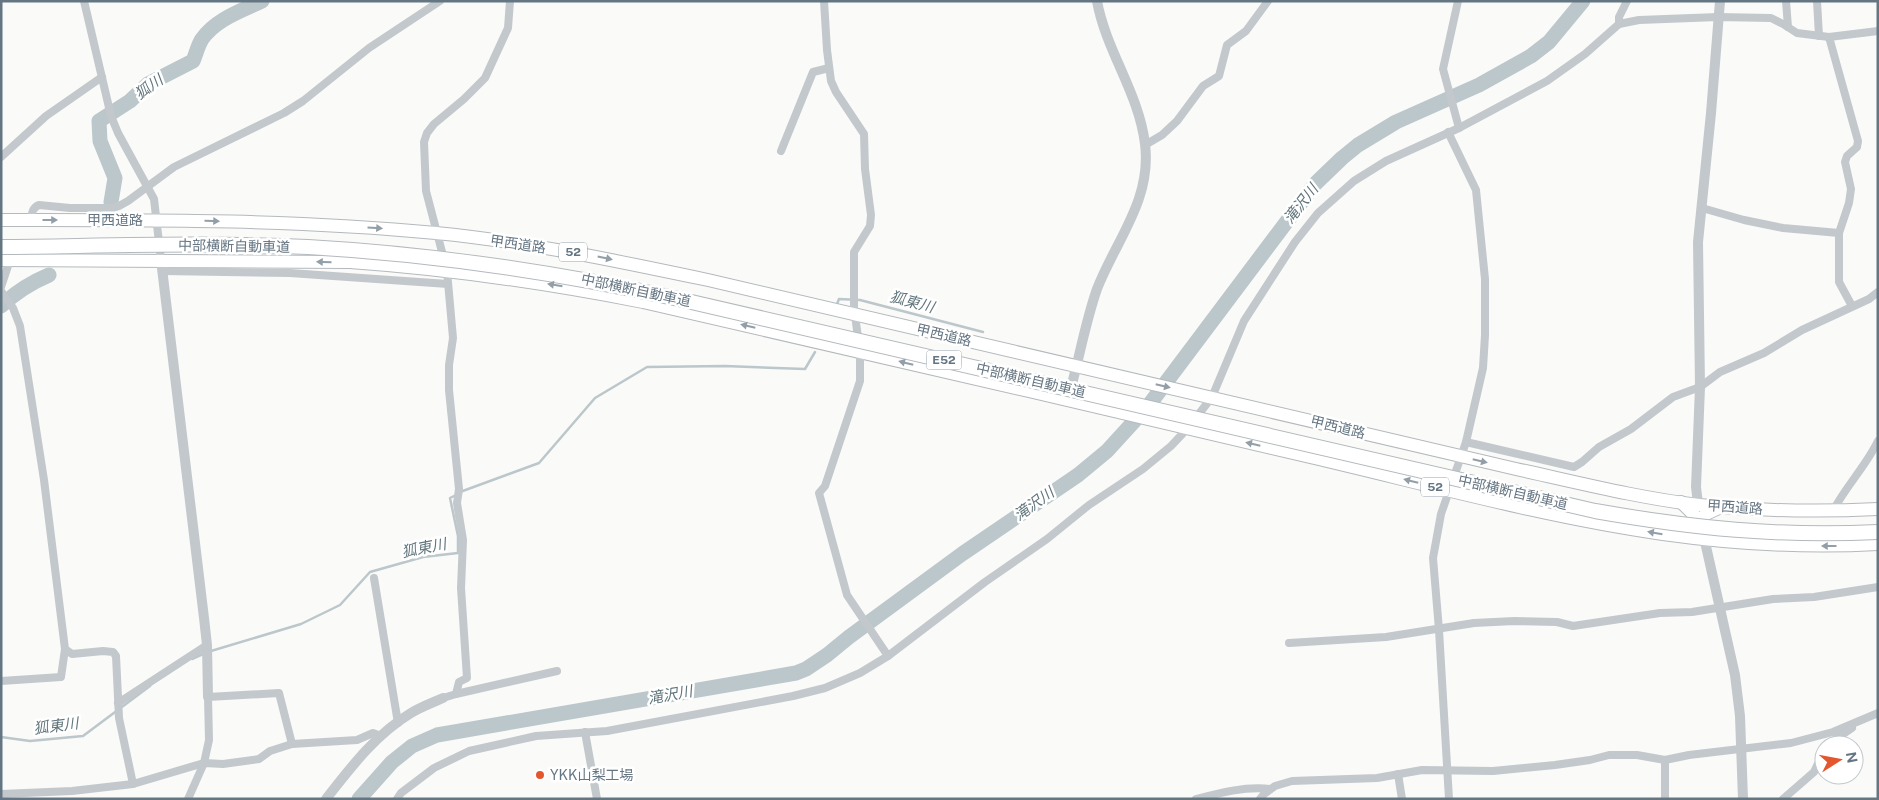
<svg xmlns="http://www.w3.org/2000/svg" width="1879" height="800" viewBox="0 0 1879 800" font-family="'Public Sans','Noto Sans JP',sans-serif">
	<style>
		.lines { fill: none; stroke-linecap: round; stroke-linejoin: round }
		.stream { stroke: #bbc7cb; stroke-width: 2.5 }
		.river { stroke: #bbc7cb; stroke-width: 15 }
		.trunk-casing { stroke: #b4b9bd; stroke-width: 14 }
		.minor { stroke: #c3c8cc; stroke-width: 8 }
		.tertiary { stroke: #c3c8cc; stroke-width: 10 }
		.trunk { stroke: #fff; stroke-width: 12 }
		.motorway-bridge-casing { stroke: #b4b9bd; stroke-width: 16; stroke-linecap: butt }
		.motorway-bridge { stroke: #fff; stroke-width: 14 }
		.oneway { fill: #939fa8 }
		.poi-dot { fill: #e4572e; stroke: #fff; stroke-width: 2 }
		.labels { text-anchor: middle; stroke-width: 5; stroke-linejoin: round; paint-order: stroke }
		.shield { fill: #fff; stroke: #939fa8; stroke-width: 1 }
		.shield-label { font-size: 12px; font-weight: bold; fill: #657683 }
		.street-label { font-size: 14px; fill: #657683; stroke: #fff }
		.poi-label { font-size: 14px; fill: #657683; stroke: #fff; text-anchor: start }
		.water-label { font-size: 15px; font-style: italic; fill: #60757c; stroke: #fff }
	</style>
	<rect width="100%" height="100%" fill="#fafaf8"/>
	<g class="lines">
		<g class="stream">
			<path d="M837,304l2,-5 21,1 123,32"/>
			<path d="M460,492l79,-29 56,-65 52,-31 78,-1 80,3 10,-17"/>
			<path d="M211,651l90,-27 39,-19 30,-33 53,-15 35,-4v-17l-8,-38 6,-3"/>
			<path d="M192,659l11,-5"/>
			<path d="M1,737l29,4 53,-5 67,-50"/>
		</g>
		<g class="river">
			<path d="M111,202l4,-24 -15,-37 -1,-20 31,-20 18,-17 45,-23c3,-7 5,-16 9,-22 14,-20 39,-28 60,-38"/>
			<path d="M1,306c15,-14 29,-23 48,-31"/>
			<path d="M359,799l33,-37 20,-16 25,-11 359,-62 10,-4 21,-14 22,-18 113,-83 116,-79 29,-24 42,-46 166,-221 27,-26 16,-13 38,-23 83,-37 52,-29 18,-14 34,-41"/>
		</g>
		<g class="trunk-casing">
			<g id="trunk">
				<path d="M1,220c145,0 290,-1 435,13 92,9 182,28 272,47l808,189c60,13 122,29 183,36 60,6 119,7 179,4"/>
				<path d="M1,260l349,2c99,7 196,21 293,40 222,50 445,103 667,155 116,27 234,60 353,77 71,10 143,14 215,10"/>
				<path d="M1681,502l19,19 6,-7 15,-7"/>
			</g>
		</g>
		<g class="minor">
			<path d="M84,1l27,115 7,17 36,66 7,61"/>
			<path d="M824,1l3,49 4,31 5,11 28,42 1,35 6,46 -1,11 -16,26v56l6,44v29l-35,105 -6,7 28,102 41,61"/>
			<path d="M1458,1l-15,68 16,59"/>
			<path d="M1786,1l2,26"/>
			<path d="M1817,1l2,35"/>
			<path d="M1619,24v-7l8,-16"/>
			<path d="M1829,37l29,104 -1,6 -10,9 -2,6 6,27 -2,14 -10,30v49l13,24"/>
			<path d="M1448,132l28,58 9,89v56l-2,33 -17,74 -25,72 -8,44 6,72 10,169"/>
			<path d="M1145,145l17,-10 15,-14 26,-35 16,-10 8,-31 19,-14 22,-30"/>
			<path d="M781,151l32,-79 16,-4"/>
			<path d="M1,157l45,-41 56,-39"/>
			<path d="M1702,208l42,12 39,8 56,5"/>
			<path d="M31,220c1,-7 1,-12 8,-15l31,3h43l6,-2 9,-5 46,-34 110,-54 19,-12 66,-53 71,-47"/>
			<path d="M162,271l128,2 158,11"/>
			<path d="M1,287l9,-27"/>
			<path d="M1,291l12,17 7,18 24,154 21,169 7,5 31,-3 10,1 3,4 3,62 14,66"/>
			<path d="M1466,442l108,25 8,-5 17,-15 32,-18 42,-32 27,-10 20,-15 44,-19 38,-23 67,-31 9,-7"/>
			<path d="M1833,511c13,-25 33,-45 45,-70"/>
			<path d="M374,578l24,145"/>
			<path d="M1289,643l97,-6 88,-14 40,-2 43,1 16,4 87,-13 32,-1 81,-13 41,-2 64,-10"/>
			<path d="M1,681l60,-4 4,-28"/>
			<path d="M456,694l101,-23"/>
			<path d="M443,698l13,-4 3,-12 8,-4 -6,-90 2,-48 -6,-37 2,-14 -10,-99v-25l4,-27 -6,-67 -21,-80 -2,-49 3,-9 7,-9 30,-25 21,-21 23,-50 2,-27"/>
			<path d="M118,703l89,-58"/>
			<path d="M585,732l12,67"/>
			<path d="M1827,745l25,-17"/>
			<path d="M1665,760v39"/>
			<path d="M1398,774l4,25"/>
			<path d="M1,794l71,-3 61,-7 71,-21 19,1 36,-5 11,-8 22,-7 65,-4 16,-7 8,3"/>
			<path d="M188,799l16,-36 5,-23 -1,-43 71,-4 13,51"/>
			<path d="M397,799l4,-6 33,-25 35,-17 67,-15 71,-5 186,-35 32,-8 35,-15 28,-17 97,-74 62,-43 42,-34 54,-36 28,-23 17,-18 24,-31 32,-76 51,-79 23,-29 36,-32 32,-20 73,-33 88,-47 38,-27 34,-30 20,-4 79,-3 53,1 12,6 14,9 32,4 49,-6"/>
			<path d="M1196,799c23,-6 50,-13 74,-10"/>
			<path d="M1260,799l4,-5 11,-8 17,-5 85,-3 45,-8 71,1 62,-6 35,-5 19,-5h28l28,5 24,-5 102,-12 42,-11 45,-19"/>
			<path d="M1783,799l31,-27 10,-21"/>
		</g>
		<g class="tertiary">
			<path d="M161,260l43,358 3,27 1,52"/>
			<path d="M1069,395c10,-35 16,-72 28,-106 19,-49 55,-89 48,-145 -6,-51 -39,-93 -48,-143"/>
			<path d="M1699,512l-3,-25 4,-100 -2,-145 13,-129 9,-112"/>
			<path d="M1703,533l32,142 5,41 3,83"/>
			<path d="M326,799c25,-32 50,-65 85,-86 10,-6 21,-10 32,-15"/>
		</g>
		<use href="#trunk" class="trunk"/>
		<g class="motorway-bridge-casing">
			<path id="motorway-bridge" d="M1,247c102,-1 205,-5 307,0 123,7 246,25 366,51l921,213c97,17 184,26 283,21"/>
		</g>
		<use href="#motorway-bridge" class="motorway-bridge"/>
	</g>
	<defs><path id="oneway-solid" d="M-6-.8H1V-3.2L6.5 0L1 3.2V.8H-6Z" transform="scale(1.25)"/></defs>
	<g class="oneway">
		<use href="#oneway-solid" transform="translate(50 220)"/>
		<use href="#oneway-solid" transform="translate(212 221) rotate(2)"/>
		<use href="#oneway-solid" transform="translate(375 228) rotate(4)"/>
		<use href="#oneway-solid" transform="translate(605 258) rotate(12)"/>
		<use href="#oneway-solid" transform="translate(324 262) rotate(-179)"/>
		<use href="#oneway-solid" transform="translate(555 285) rotate(-171)"/>
		<use href="#oneway-solid" transform="translate(748 326) rotate(-167)"/>
		<use href="#oneway-solid" transform="translate(906 363) rotate(-166)"/>
		<use href="#oneway-solid" transform="translate(1163 386) rotate(13)"/>
		<use href="#oneway-solid" transform="translate(1253 444) rotate(-167)"/>
		<use href="#oneway-solid" transform="translate(1480 461) rotate(13)"/>
		<use href="#oneway-solid" transform="translate(1411 481) rotate(-166)"/>
		<use href="#oneway-solid" transform="translate(1655 533) rotate(-170)"/>
		<use href="#oneway-solid" transform="translate(1829 546) rotate(-180)"/>
	</g>
	<circle class="poi-dot" cx="540" cy="775" r="5"/>
	<g class="labels">
		<g class="shield">
			<rect x="559" y="242.5" width="28" height="19" rx="4"/>
			<rect x="926.5" y="350.5" width="35" height="19" rx="4"/>
			<rect x="1421" y="477.5" width="28" height="19" rx="4"/>
		</g>
		<g class="shield-label">
			<text x="573" y="256">52</text>
			<text x="944" y="364">E52</text>
			<text x="1435" y="491">52</text>
		</g>
		<g class="street-label">
			<text x="115" y="225">甲西道路</text>
			<text transform="translate(518 244) rotate(8)" y="5">甲西道路</text>
			<text transform="translate(234 246) rotate(1)" y="5">中部横断自動車道</text>
			<text transform="translate(636 290) rotate(12)" y="5">中部横断自動車道</text>
			<text transform="translate(944 335) rotate(13)" y="5">甲西道路</text>
			<text transform="translate(1031 380) rotate(13)" y="5">中部横断自動車道</text>
			<text transform="translate(1338 427) rotate(14)" y="5">甲西道路</text>
			<text transform="translate(1513 492) rotate(13)" y="5">中部横断自動車道</text>
			<text transform="translate(1735 507) rotate(4)" y="5">甲西道路</text>
		</g>
		<g class="poi-label">
			<text x="550" y="780">YKK山梨工場</text>
		</g>
		<g class="water-label">
			<text transform="translate(149 87) rotate(-35)" y="5">狐川</text>
			<text transform="translate(1301 204) rotate(-52)" y="5">滝沢川</text>
			<text transform="translate(912 302) rotate(15)" y="5">狐東川</text>
			<text transform="translate(1034 504) rotate(-36)" y="5">滝沢川</text>
			<text transform="translate(424 548) rotate(-11)" y="5">狐東川</text>
			<text transform="translate(670 695) rotate(-10)" y="5">滝沢川</text>
			<text transform="translate(56 726) rotate(-7)" y="5">狐東川</text>
		</g>
	</g>
	<rect width="1879" height="800" fill="none" stroke="#657683" stroke-width="5"/>
	<g transform="translate(1839 760) rotate(79)"><circle r="24" fill="#ffffff" stroke="#c1c8cd"/>
	<path d="M0-4L9 19L0 12L-9 19Z" fill="#e4572e"/>
	<text y="-8" font-size="14" font-weight="bold" text-anchor="middle" fill="#657683">N</text>
	</g>
</svg>
